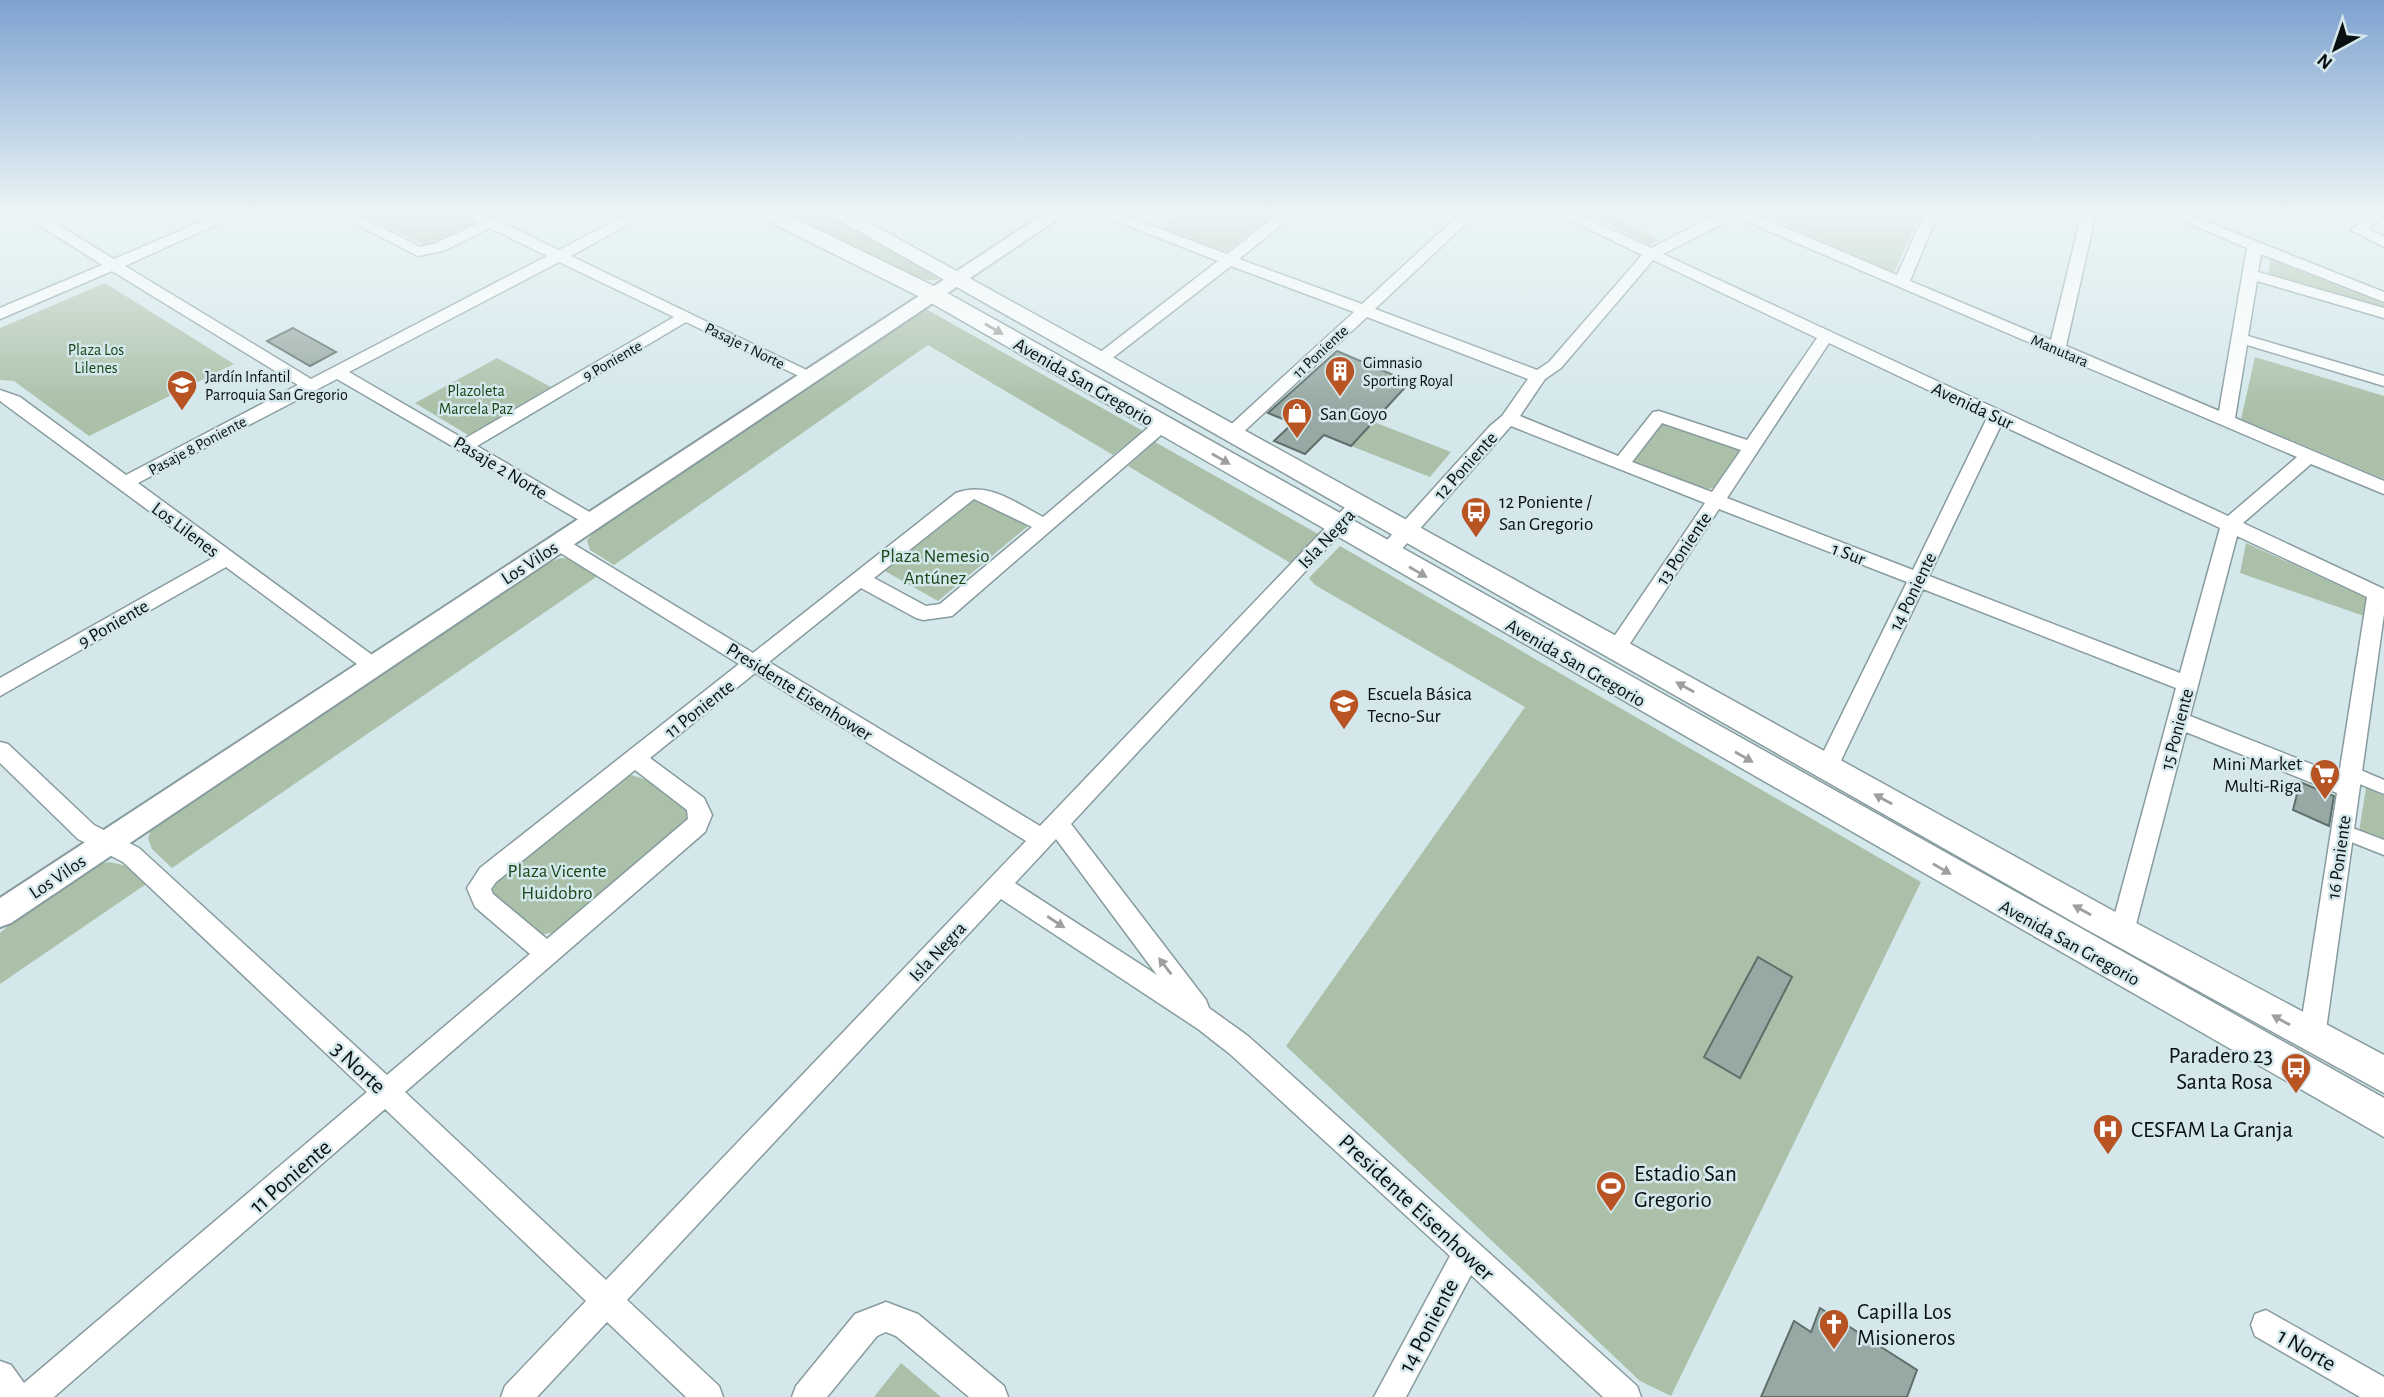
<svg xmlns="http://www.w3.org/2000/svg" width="2384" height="1397" viewBox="0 0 2384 1397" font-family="'Alegreya Sans',sans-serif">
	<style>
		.green { fill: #aac0a8 }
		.building { fill: #97a9a4; stroke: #5f706b; stroke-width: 2 }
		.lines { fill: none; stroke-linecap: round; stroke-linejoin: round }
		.pedestrian-casing { stroke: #889b9e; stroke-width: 3 }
		.minor-casing { stroke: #889b9e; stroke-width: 3 }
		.tertiary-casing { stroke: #889b9e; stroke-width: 4 }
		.secondary-casing { stroke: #889b9e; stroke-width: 3 }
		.pedestrian { fill: #fff; fill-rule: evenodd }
		.minor { fill: #fff; fill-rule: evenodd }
		.tertiary { fill: #fff; fill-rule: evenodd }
		.secondary { fill: #fff; fill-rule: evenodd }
		.oneway { fill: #9d9fa0 }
		.labels { text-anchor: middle; stroke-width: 5; stroke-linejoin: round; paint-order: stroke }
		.far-street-label { font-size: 16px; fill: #0a1012; stroke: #d4e8ec }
		.far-park-label { font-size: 16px; fill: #194619; stroke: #d4e8ec }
		.far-poi-label { font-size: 16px; fill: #0a1012; stroke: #d4e8ec; text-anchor: start }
		.street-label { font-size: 19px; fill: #0a1012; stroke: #d4e8ec }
		.poi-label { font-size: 19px; fill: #0a1012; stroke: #d4e8ec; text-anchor: start }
		.park-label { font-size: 19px; fill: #194619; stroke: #d4e8ec }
		.near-poi-label { font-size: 23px; fill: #0a1012; stroke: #d4e8ec; text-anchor: start }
		.near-street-label { font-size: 23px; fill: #0a1012; stroke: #d4e8ec }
	</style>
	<rect width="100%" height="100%" fill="#d4e8ec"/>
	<g class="green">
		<path d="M373,212h85l20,11 -39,20 -13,3 -54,-26 -3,-3z"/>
		<path d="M784,212h43l108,62 3,6h-11l-16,-5z"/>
		<path d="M1185,212h73l13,5 -44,34h-7l-59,-22z"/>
		<path d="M1587,212h16l56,28 -10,5z"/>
		<path d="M1760,212h158v9l-25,53z"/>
		<path d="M2270,259l114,45v6l-116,-33z"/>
		<path d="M105,283l129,81 -145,72 -75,-55 -14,-1v-52z"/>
		<path d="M926,309l217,122 -30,24 -185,-110 -314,220 -24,-15 -3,-10 11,-12z"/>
		<path d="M2255,357l129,39v83l-143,-60z"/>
		<path d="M497,358l54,29 -83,48 -53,-32z"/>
		<path d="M1657,421l78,24 6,7 -26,36 -11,1 -69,-27 -3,-5z"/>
		<path d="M1374,422l77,30 -21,25 -79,-31z"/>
		<path d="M1155,442l165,93 -28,29 -164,-98z"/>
		<path d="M974,499l54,27 -90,75 -55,-31z"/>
		<path d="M2246,543l123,56 -2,18 -127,-44z"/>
		<path d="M1340,546l581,336 -250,514 -31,-15 -354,-335 239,-339 -210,-122 -6,-7z"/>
		<path d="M561,558l11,1 27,16 -427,293 -20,-19 -4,-11 3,-8 9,-8 387,-259z"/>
		<path d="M631,775l16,5 41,29 3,11 -130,111 -22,4 -50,-41 1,-11z"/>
		<path d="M2366,788l18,8v59l-27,-11z"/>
		<path d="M109,862l23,5 17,15 -149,102v-51c29,-24 72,-63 109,-71z"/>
		<path d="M901,1363l40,34h-67z"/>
	</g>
	<g class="building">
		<path d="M293,328l43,24 -26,14 -43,-25z"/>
		<path d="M1337,351l73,31 -59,64 -27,-11 -19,19 -31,-13 19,-18 -25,-10z"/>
		<path d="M2300,782l34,14 -5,30 -36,-16z"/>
		<path d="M1758,957l34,20 -52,101 -36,-21z"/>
		<path d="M1820,1308l97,62 -10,27h-146l33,-76 17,11z"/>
	</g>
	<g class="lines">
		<g class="pedestrian-casing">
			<g id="pedestrian">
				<path d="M2351,766l33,14v14l-39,-16 -2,-5 2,-5z"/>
				<path d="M2342,824l42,16v15l-48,-19 -3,-5 3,-5z"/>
			</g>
		</g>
		<g class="minor-casing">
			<g id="minor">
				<path d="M19,212h18l77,47 110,-47h20l-119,54 186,113 236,-123 -57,-28 -47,23 -25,5 -85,-44h19l68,35 14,-3 45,-21 -19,-11h19l80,38 73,-38h18l-79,44 248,120 -8,5 -6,-2 -119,-57 -209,124 121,71 2,4 -2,4 -7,2 -254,-148 -199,104 241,177 3,5 -3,5 -7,3 -7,-3 -139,-103 -226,129v-18l213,-120 -213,-157v-11l20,7 106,78 172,-90 -186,-114 -112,48v-11l102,-43zM559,262l115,55 -210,122 -115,-67z"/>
				<path d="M1093,212h21l113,42 54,-42h16l-58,47 123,45 100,-92h16l-103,97 162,61 12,-8 93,-107 -87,-43h19l77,36 72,-36h26l148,63 25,-55 6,-8h14l-8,11 -24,58 141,59 31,-128h14l-30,134 153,65 28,-163 -85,-36h20l202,80v10l-123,-48 -3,18 126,36v10l-127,-37 -9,55 136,40v10l-137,-41 -12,73 149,63v13l-73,-30 -68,59 141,66v25l-59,423 -4,8 -9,4 -9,-4 -4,-8 38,-244 -151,-61 -52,200 -3,7 -9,4 -9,-4 -3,-7 66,-244 -253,-99 -88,184 -8,3 -8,-3 -3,-6 91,-185 -188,-73 -96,145 -7,2 -7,-2 -3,-5 3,-5 96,-141 -194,-77 -118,133h-14l-2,-5 2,-5 111,-123 12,-10 26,-37 -161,-62 -130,121h-12l-3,-4 3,-4 129,-118 -123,-46 -125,97h-12l-2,-3 2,-3 124,-96zM1736,217l561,240 -69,59 -565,-262zM1653,260l164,78 -70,102 -88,-29 -6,1 -35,44 -98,-40 25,-37 16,-11zM1829,343l158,75 -74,152 -186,-72zM1662,423l79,27 -29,42 -80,-30zM2001,425l219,103 -40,145 -251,-97zM2237,536l130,61 -28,178 -149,-59z"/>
				<path d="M2371,213h10l2,3 -15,13 16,8v10l-33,-17z"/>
				<path d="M1162,420l9,5 -3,4 -216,187 -29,4 -7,-2 -55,-30 -92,74 271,164 312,-326h12l3,4 -3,4 -293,316 135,176 3,8 39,28 389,350 4,11h-38l-132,-122 -65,122h-32l76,-141 -220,-202 -32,-25 -197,-130 -374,401 92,86 4,11h-37l-79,-75 -70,75h-36l4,-11 81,-85 -201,-192 -331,288h-54v-36l11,4 13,18 343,-291 -244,-230 -45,-23 -78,-76v-21l8,2 86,81 45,23 248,227 143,-121 -55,-47 -8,-19 13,-20 259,-204 -188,-117 -2,-4 2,-4h14l188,114 203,-160c32,-12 58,9 87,24l113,-96zM974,499l58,28 -92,77 -14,2 -52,-28zM755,673l271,168 -420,439 -201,-188 300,-260 7,-17 -8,-17 -54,-40zM635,770l52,40 1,9 -141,120 -54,-45 -2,-5 5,-7zM1056,839l101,136 -142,-92z"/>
				<path d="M886,1302l32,12 86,72 4,11h-39l-73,-61 -10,-4 -9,4 -50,61h-35l4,-11 59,-72z"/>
				<path d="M2266,1310l118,67v20h-24l-105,-61 -4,-11 4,-11z"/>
			</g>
		</g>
		<g class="tertiary-casing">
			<path id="tertiary" d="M1047,212h21l-1057,711 -11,4v-29z"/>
		</g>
		<g class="secondary-casing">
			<g id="secondary">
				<path d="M755,212h27l160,78 1442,808v39l-1458,-837 -168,-84z"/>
				<path d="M825,212h25l1258,696 276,147v38l-300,-165z"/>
			</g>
		</g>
		<use href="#pedestrian" class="pedestrian"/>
		<use href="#minor" class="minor"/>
		<use href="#tertiary" class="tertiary"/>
		<use href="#secondary" class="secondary"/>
	</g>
	<defs><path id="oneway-solid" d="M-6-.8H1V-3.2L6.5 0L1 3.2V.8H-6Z" transform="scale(1.75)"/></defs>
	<g class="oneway">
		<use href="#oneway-solid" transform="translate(994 329) rotate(30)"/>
		<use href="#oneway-solid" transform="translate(1221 459) rotate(30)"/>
		<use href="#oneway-solid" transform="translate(1418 572) rotate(30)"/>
		<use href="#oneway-solid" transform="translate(1685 687) rotate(-151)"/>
		<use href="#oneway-solid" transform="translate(1744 757) rotate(30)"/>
		<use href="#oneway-solid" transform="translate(1883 799) rotate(-151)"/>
		<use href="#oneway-solid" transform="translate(1942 869) rotate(30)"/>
		<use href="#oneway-solid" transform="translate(2082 910) rotate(-151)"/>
		<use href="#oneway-solid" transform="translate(1056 922) rotate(33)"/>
		<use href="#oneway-solid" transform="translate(1165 966) rotate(-127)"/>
		<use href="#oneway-solid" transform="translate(2281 1020) rotate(-151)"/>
	</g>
	<linearGradient id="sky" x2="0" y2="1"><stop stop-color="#7ea2d0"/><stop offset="0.52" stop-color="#ecf5f6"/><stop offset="1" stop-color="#ecf5f6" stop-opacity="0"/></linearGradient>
	<rect width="2384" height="408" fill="url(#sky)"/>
	<defs>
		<g id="building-pin" transform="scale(1.575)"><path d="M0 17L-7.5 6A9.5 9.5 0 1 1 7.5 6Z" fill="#b85324" stroke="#d4e8ec"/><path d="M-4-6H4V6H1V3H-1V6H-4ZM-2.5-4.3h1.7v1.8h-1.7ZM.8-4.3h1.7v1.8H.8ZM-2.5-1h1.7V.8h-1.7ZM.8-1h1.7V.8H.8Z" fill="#fff"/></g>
		<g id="school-pin" transform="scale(1.575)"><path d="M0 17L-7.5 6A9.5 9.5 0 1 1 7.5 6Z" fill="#b85324" stroke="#d4e8ec"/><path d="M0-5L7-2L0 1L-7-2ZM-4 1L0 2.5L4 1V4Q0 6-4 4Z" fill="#fff"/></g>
		<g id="shop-pin" transform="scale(1.575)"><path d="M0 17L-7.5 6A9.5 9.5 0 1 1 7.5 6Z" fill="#b85324" stroke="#d4e8ec"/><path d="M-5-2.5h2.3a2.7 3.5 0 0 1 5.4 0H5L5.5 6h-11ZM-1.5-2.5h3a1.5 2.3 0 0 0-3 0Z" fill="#fff"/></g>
		<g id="bus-pin" transform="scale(1.575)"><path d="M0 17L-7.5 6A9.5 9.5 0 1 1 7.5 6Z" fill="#b85324" stroke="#d4e8ec"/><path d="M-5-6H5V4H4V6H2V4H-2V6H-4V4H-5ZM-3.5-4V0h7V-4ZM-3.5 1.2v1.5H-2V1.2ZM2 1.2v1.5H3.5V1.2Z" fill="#fff"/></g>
		<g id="supermarket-pin" transform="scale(1.575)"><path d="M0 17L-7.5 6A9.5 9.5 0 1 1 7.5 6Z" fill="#b85324" stroke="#d4e8ec"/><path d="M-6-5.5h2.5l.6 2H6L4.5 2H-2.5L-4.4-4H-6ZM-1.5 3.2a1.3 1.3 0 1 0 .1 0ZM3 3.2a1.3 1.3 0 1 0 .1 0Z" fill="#fff"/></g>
		<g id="hospital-pin" transform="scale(1.575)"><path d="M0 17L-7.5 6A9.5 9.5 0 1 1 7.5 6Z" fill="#b85324" stroke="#d4e8ec"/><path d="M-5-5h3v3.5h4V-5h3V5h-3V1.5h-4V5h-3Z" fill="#fff"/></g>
		<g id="stadium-pin" transform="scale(1.575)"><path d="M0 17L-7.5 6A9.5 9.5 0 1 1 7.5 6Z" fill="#b85324" stroke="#d4e8ec"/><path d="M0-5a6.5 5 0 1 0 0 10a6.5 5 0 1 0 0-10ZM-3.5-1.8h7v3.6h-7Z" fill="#fff"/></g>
		<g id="church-pin" transform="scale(1.575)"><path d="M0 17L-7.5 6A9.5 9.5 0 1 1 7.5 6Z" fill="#b85324" stroke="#d4e8ec"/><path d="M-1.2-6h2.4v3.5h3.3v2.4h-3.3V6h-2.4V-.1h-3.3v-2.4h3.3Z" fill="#fff"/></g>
	</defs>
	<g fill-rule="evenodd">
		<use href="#building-pin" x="1340" y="371"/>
		<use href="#school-pin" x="182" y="385"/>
		<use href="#shop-pin" x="1297" y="413"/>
		<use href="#bus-pin" x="1476" y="512"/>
		<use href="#school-pin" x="1344" y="704"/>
		<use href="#supermarket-pin" x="2325" y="774"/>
		<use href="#bus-pin" x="2296" y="1068"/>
		<use href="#hospital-pin" x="2108" y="1129"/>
		<use href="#stadium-pin" x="1611" y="1186"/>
		<use href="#church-pin" x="1834" y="1324"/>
	</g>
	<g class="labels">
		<g class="far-street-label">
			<text transform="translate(745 345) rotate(26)" y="6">Pasaje 1 Norte</text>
			<text transform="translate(2060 350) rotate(23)" y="6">Manutara</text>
			<text transform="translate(1320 351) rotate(-43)" y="6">11 Poniente</text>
			<text transform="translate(612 360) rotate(-30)" y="6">9 Poniente</text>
			<text transform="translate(197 445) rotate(-28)" y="6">Pasaje 8 Poniente</text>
		</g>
		<g class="far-park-label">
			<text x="96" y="355">Plaza Los<tspan x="96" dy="18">Lilenes</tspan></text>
			<text x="476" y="396">Plazoleta<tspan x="476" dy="18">Marcela Paz</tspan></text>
		</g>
		<g class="far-poi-label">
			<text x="1363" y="368">Gimnasio<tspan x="1363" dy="18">Sporting Royal</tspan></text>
			<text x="205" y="382">Jardín Infantil<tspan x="205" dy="18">Parroquia San Gregorio</tspan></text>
		</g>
		<g class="street-label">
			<text transform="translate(1084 381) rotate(30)" y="7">Avenida San Gregorio</text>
			<text transform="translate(1973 405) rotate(25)" y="7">Avenida Sur</text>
			<text transform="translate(1465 465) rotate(-48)" y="7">12 Poniente</text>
			<text transform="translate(501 467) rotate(31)" y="7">Pasaje 2 Norte</text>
			<text transform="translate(186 529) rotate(37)" y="7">Los Lilenes</text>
			<text transform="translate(1326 538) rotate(-47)" y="7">Isla Negra</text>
			<text transform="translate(1683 548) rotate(-56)" y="7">13 Poniente</text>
			<text transform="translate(1849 553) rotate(21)" y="7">1 Sur</text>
			<text transform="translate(529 562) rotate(-33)" y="7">Los Vilos</text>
			<text transform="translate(1912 591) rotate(-64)" y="7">14 Poniente</text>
			<text transform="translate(113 623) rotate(-30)" y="7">9 Poniente</text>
			<text transform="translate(1576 662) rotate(30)" y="7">Avenida San Gregorio</text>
			<text transform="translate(800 691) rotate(32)" y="7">Presidente Eisenhower</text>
			<text transform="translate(699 708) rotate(-38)" y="7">11 Poniente</text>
			<text transform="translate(2176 729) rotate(-75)" y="7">15 Poniente</text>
			<text transform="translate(2338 857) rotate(-82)" y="7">16 Poniente</text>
			<text transform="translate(57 876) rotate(-34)" y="7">Los Vilos</text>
			<text transform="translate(2070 942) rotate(29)" y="7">Avenida San Gregorio</text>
			<text transform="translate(937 951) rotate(-47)" y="7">Isla Negra</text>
		</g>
		<g class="poi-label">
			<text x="1320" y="420">San Goyo</text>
			<text x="1499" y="508">12 Poniente /<tspan x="1499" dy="22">San Gregorio</tspan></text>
			<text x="1367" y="700">Escuela Básica<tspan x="1367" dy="22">Tecno-Sur</tspan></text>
			<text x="2302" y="770" text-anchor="end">Mini Market<tspan x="2302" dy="22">Multi-Riga</tspan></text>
		</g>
		<g class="park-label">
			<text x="935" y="562">Plaza Nemesio<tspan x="935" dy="22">Antúnez</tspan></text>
			<text x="557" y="877">Plaza Vicente<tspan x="557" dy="22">Huidobro</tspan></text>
		</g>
		<g class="near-poi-label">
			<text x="2273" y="1063" text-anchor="end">Paradero 23<tspan x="2273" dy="26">Santa Rosa</tspan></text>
			<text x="2131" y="1137">CESFAM La Granja</text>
			<text x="1634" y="1181">Estadio San<tspan x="1634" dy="26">Gregorio</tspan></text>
			<text x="1857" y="1319">Capilla Los<tspan x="1857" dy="26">Misioneros</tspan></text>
		</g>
		<g class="near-street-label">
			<text transform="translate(359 1067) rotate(43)" y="8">3 Norte</text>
			<text transform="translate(290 1176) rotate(-41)" y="8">11 Poniente</text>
			<text transform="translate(1417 1207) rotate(43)" y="8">Presidente Eisenhower</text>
			<text transform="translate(1428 1325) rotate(-62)" y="8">14 Poniente</text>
			<text transform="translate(2307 1349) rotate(30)" y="8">1 Norte</text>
		</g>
	</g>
	<g transform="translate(2335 49) rotate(220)" stroke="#d4e8ec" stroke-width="5" paint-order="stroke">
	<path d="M0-5L12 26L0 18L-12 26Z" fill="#0a1012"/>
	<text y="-10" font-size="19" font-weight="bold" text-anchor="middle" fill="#0a1012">N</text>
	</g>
</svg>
